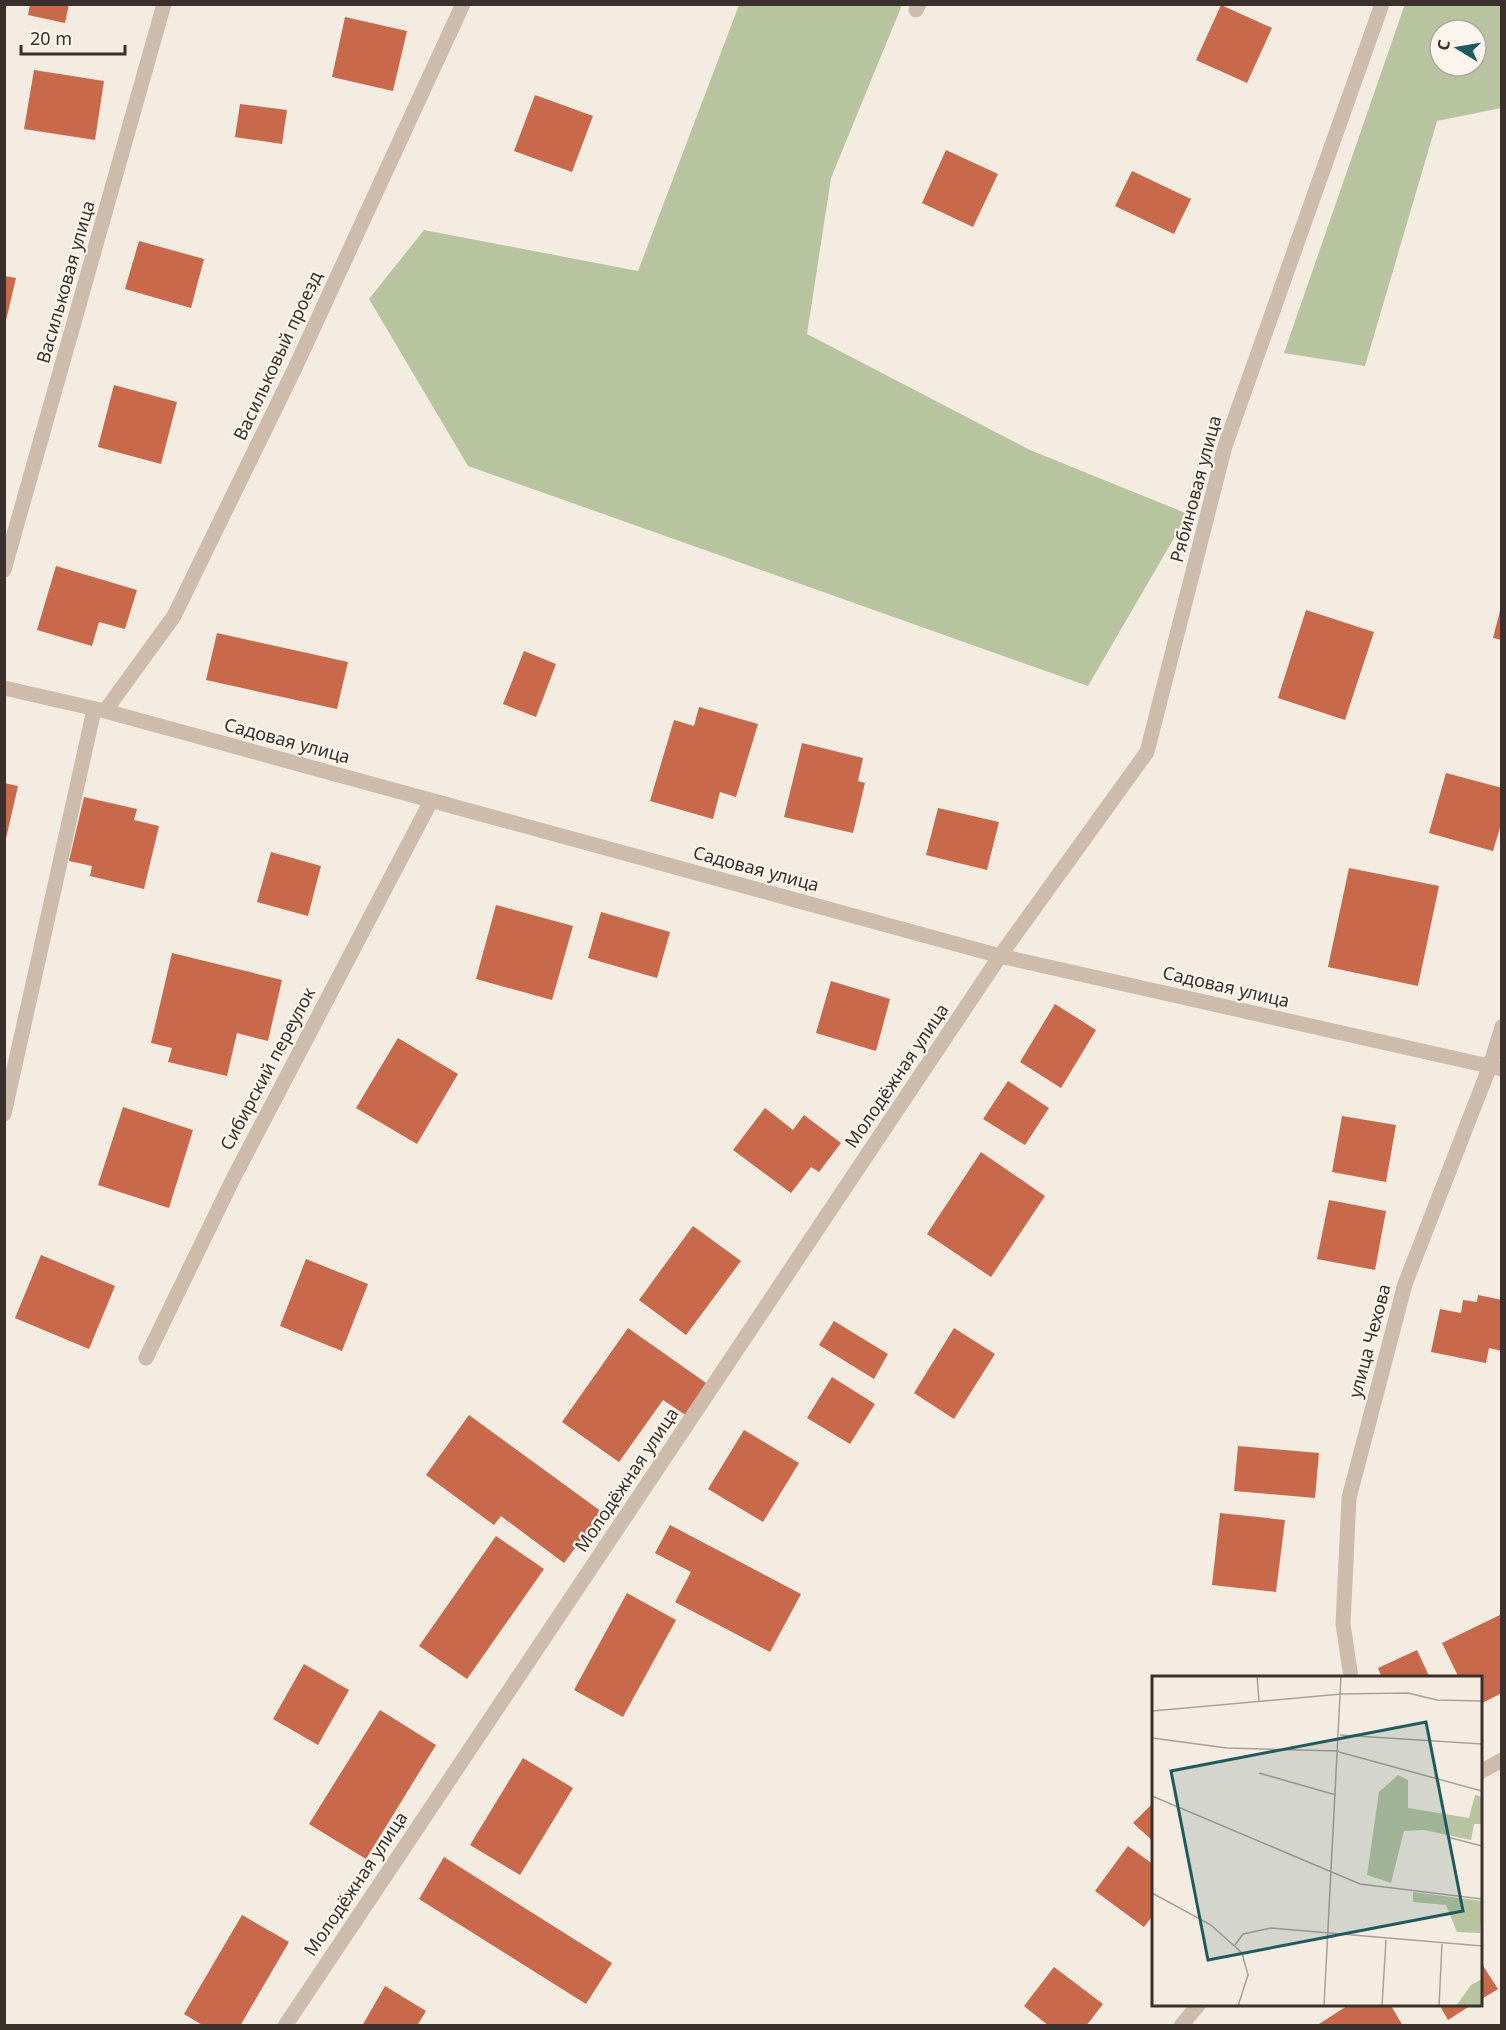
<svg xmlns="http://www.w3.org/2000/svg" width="1506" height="2030" viewBox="0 0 1506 2030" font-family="'Noto Sans',sans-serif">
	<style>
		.green { fill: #b8c4a0; fill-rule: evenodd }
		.building { fill: #c8694b }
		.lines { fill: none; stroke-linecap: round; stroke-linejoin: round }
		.street { stroke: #cdbbac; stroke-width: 15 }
		.labels { text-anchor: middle; stroke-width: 4.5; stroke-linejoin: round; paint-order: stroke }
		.street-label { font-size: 18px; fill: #3b302b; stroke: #fbf5ee }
		.inset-road { fill: none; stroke: #aaa098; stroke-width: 1.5 }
		.view { fill: #1f5a5e; fill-opacity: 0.15; stroke: #1f5a5e; stroke-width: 3 }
		.inset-edge { fill: none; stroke: #3b302b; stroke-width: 3 }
	</style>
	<rect width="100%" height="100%" fill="#f4ebe1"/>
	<g class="green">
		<path d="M1405,4l96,1v103l-64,13 -72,245 -81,-13zM1440,30h36v36h-36z"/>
		<path d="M739,5h163l-71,173 -24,156 223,116 158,64 -100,172 -620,-220 -99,-167 55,-69 214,41z"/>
	</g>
	<g class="building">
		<path d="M30,4h39l-4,19 -37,-8z"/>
		<path d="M1221,5l51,23 -25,55 -51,-23z"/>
		<path d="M345,17l62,14 -14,60 -61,-14z"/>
		<path d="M34,70l70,11 -9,59 -71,-11z"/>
		<path d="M535,95l58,21 -21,56 -58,-21z"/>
		<path d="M240,104l47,6 -5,34 -47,-7z"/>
		<path d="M946,150l52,24 -25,53 -51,-24z"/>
		<path d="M1132,171l59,28 -17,35 -59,-28z"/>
		<path d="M139,241l65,18 -13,49 -66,-19z"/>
		<path d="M4,276l12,2 -11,47h-1z"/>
		<path d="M114,385l63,17 -16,62 -63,-17z"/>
		<path d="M56,566l81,24 -12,39 -26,-7 -7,24 -55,-16z"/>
		<path d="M1501,607h1v33l-9,-2z"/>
		<path d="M1306,610l68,22 -29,88 -67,-22z"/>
		<path d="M217,633l131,29 -11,47 -131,-29z"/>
		<path d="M524,651l32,13 -20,53 -33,-13z"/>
		<path d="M699,707l59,17 -22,73 -16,-5 -7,27 -63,-18 24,-81 20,6z"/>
		<path d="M802,743l61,15 -5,23 7,2 -12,50 -69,-16z"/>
		<path d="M1446,773l56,15v33l-9,30 -64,-18z"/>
		<path d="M4,783l14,3 -13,57 -1,-1z"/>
		<path d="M84,797l53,12 -3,11 25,6 -15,63 -54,-13 2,-10 -23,-5z"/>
		<path d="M938,808l61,14 -12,48 -61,-15z"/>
		<path d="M271,852l50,14 -13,50 -51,-14z"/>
		<path d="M1349,868l90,18 -21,100 -90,-19z"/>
		<path d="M496,905l77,21 -21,74 -76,-21z"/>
		<path d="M601,912l69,20 -13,46 -69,-20z"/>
		<path d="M172,953l110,27 -14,61 -31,-8 -10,43 -59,-14 4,-14 -21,-5z"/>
		<path d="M831,981l59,18 -14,52 -60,-18z"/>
		<path d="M1055,1004l41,26 -35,58 -41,-26z"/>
		<path d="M398,1038l60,36 -41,70 -61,-36z"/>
		<path d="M1008,1081l41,27 -24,37 -42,-26z"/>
		<path d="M123,1107l70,23 -24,78 -71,-23z"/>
		<path d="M765,1108l28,22 11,-15 37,28 -22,29 -8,-5 -20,26 -58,-43z"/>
		<path d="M1342,1116l54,9 -10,57 -54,-10z"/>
		<path d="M981,1152l64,44 -54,81 -64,-43z"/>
		<path d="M1329,1200l57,11 -11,59 -58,-11z"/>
		<path d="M693,1226l48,35 -55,74 -47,-35z"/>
		<path d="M41,1255l74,31 -26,63 -74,-31z"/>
		<path d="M306,1259l62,25 -26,67 -62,-25z"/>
		<path d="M1478,1295l24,5v51l-13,-3 -3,15 -55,-11 9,-43 21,4 2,-13 14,2z"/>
		<path d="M834,1321l54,33 -14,25 -55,-34z"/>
		<path d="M628,1328l81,57 -22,31 -24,-16 -44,62 -57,-40z"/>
		<path d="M954,1328l41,26 -41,65 -40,-26z"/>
		<path d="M832,1377l43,27 -25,40 -43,-26z"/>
		<path d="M469,1415l133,97 -38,51 -63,-47 -7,9 -68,-50z"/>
		<path d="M744,1430l55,33 -36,59 -55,-33z"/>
		<path d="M1238,1446l81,7 -4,45 -81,-7z"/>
		<path d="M1220,1513l65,7 -9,72 -64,-7z"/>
		<path d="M670,1525l131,69 -31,58 -95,-50 16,-30 -36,-19z"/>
		<path d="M496,1536l48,33 -77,110 -48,-33z"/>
		<path d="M627,1593l49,27 -53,97 -49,-27z"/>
		<path d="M1502,1614v79l-22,11v-26h-21l-17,-35z"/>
		<path d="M1417,1650l13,28h-48l-4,-10z"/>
		<path d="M304,1664l45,26 -31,55 -45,-26z"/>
		<path d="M380,1710l56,35 -70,114 -57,-35z"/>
		<path d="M523,1758l50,30 -53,87 -50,-30z"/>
		<path d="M1154,1802v40l-21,-19z"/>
		<path d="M1128,1846l26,19v49l-10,13 -49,-36z"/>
		<path d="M444,1857l168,106 -26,41 -167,-105z"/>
		<path d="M242,1915l47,27 -49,84h-36l-20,-12z"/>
		<path d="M1480,1961l18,28 -18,11z"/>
		<path d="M1054,1967l49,37 -17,22h-37l-25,-20z"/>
		<path d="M385,1986l41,25 -9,15h-55z"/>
		<path d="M1350,2004h40l13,22h-87z"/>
		<path d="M1439,2004h34l-25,16z"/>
	</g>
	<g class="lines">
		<g class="street">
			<path d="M916,10l3,-6"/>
			<path d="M4,570l160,-566"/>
			<path d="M4,688l101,23 895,245 502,113"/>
			<path d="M105,711l69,-95 121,-248 168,-364"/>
			<path d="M4,1114l90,-404"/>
			<path d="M146,1358l88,-181 197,-376"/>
			<path d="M1351,1678l-8,-54 6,-126 56,-214 85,-218 12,-39"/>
			<path d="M1480,1772l22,-12"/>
			<path d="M285,2026l715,-1070 147,-204 78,-306 157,-442"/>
			<path d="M1181,2026l18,-22"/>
		</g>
	</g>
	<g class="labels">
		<g class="street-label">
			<text transform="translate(66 282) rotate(-74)" y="6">Васильковая улица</text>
			<text transform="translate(278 356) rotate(-65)" y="6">Васильковый проезд</text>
			<text transform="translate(1196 489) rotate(-75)" y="6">Рябиновая улица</text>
			<text transform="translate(287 741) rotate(15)" y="6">Садовая улица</text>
			<text transform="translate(756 869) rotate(15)" y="6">Садовая улица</text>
			<text transform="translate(1226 987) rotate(13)" y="6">Садовая улица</text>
			<text transform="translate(268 1069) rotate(-62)" y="6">Сибирский переулок</text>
			<text transform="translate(897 1076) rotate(-56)" y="6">Молодёжная улица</text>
			<text transform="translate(1370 1341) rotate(-75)" y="6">улица Чехова</text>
			<text transform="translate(627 1480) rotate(-56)" y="6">Молодёжная улица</text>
			<text transform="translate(356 1884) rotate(-56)" y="6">Молодёжная улица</text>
		</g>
	</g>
	<g transform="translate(1152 1676)">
		<rect width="330" height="330" fill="#f4ebe1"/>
		<path d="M246,99l10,5v28l61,10 6,-23 7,2v27h-8l-3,16 -47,-10 -20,1 -13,52 -24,-8 12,-83zM261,216l69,9 -2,32 -23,-1 -11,-27 -33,-3zM330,303v27h-26l15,-21z" fill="#b8c4a0"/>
		<path class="inset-road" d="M105,0l2,25M0,35l189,-17 67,-1 29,7 45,1M188,59l142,9M0,62l75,10 112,3M187,76l143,39M107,97l77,22M0,120l208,88 122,15M295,161l35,9M0,217l59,32 31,28 6,22 -10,31M83,269l8,-11 28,-6 211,18M172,330l17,-330M230,330l4,-66M287,330l3,-62"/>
		<path class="view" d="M274,46l37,189 -255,49 -37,-189z"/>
		<rect width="330" height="330" class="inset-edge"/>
	</g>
	<rect width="1506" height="2030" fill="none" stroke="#3b302b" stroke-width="12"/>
	<g transform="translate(1458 48) rotate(281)"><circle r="28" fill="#fbf5ee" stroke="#aea6a0" stroke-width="1.5"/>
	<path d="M0-4.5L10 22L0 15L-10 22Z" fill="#1f5a5e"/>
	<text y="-9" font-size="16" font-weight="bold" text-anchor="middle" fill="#3b302b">С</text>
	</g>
	<path d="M21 45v9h104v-9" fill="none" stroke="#3b302b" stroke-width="3"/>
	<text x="30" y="45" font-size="18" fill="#3b302b" stroke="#fbf5ee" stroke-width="4.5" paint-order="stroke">20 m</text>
</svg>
